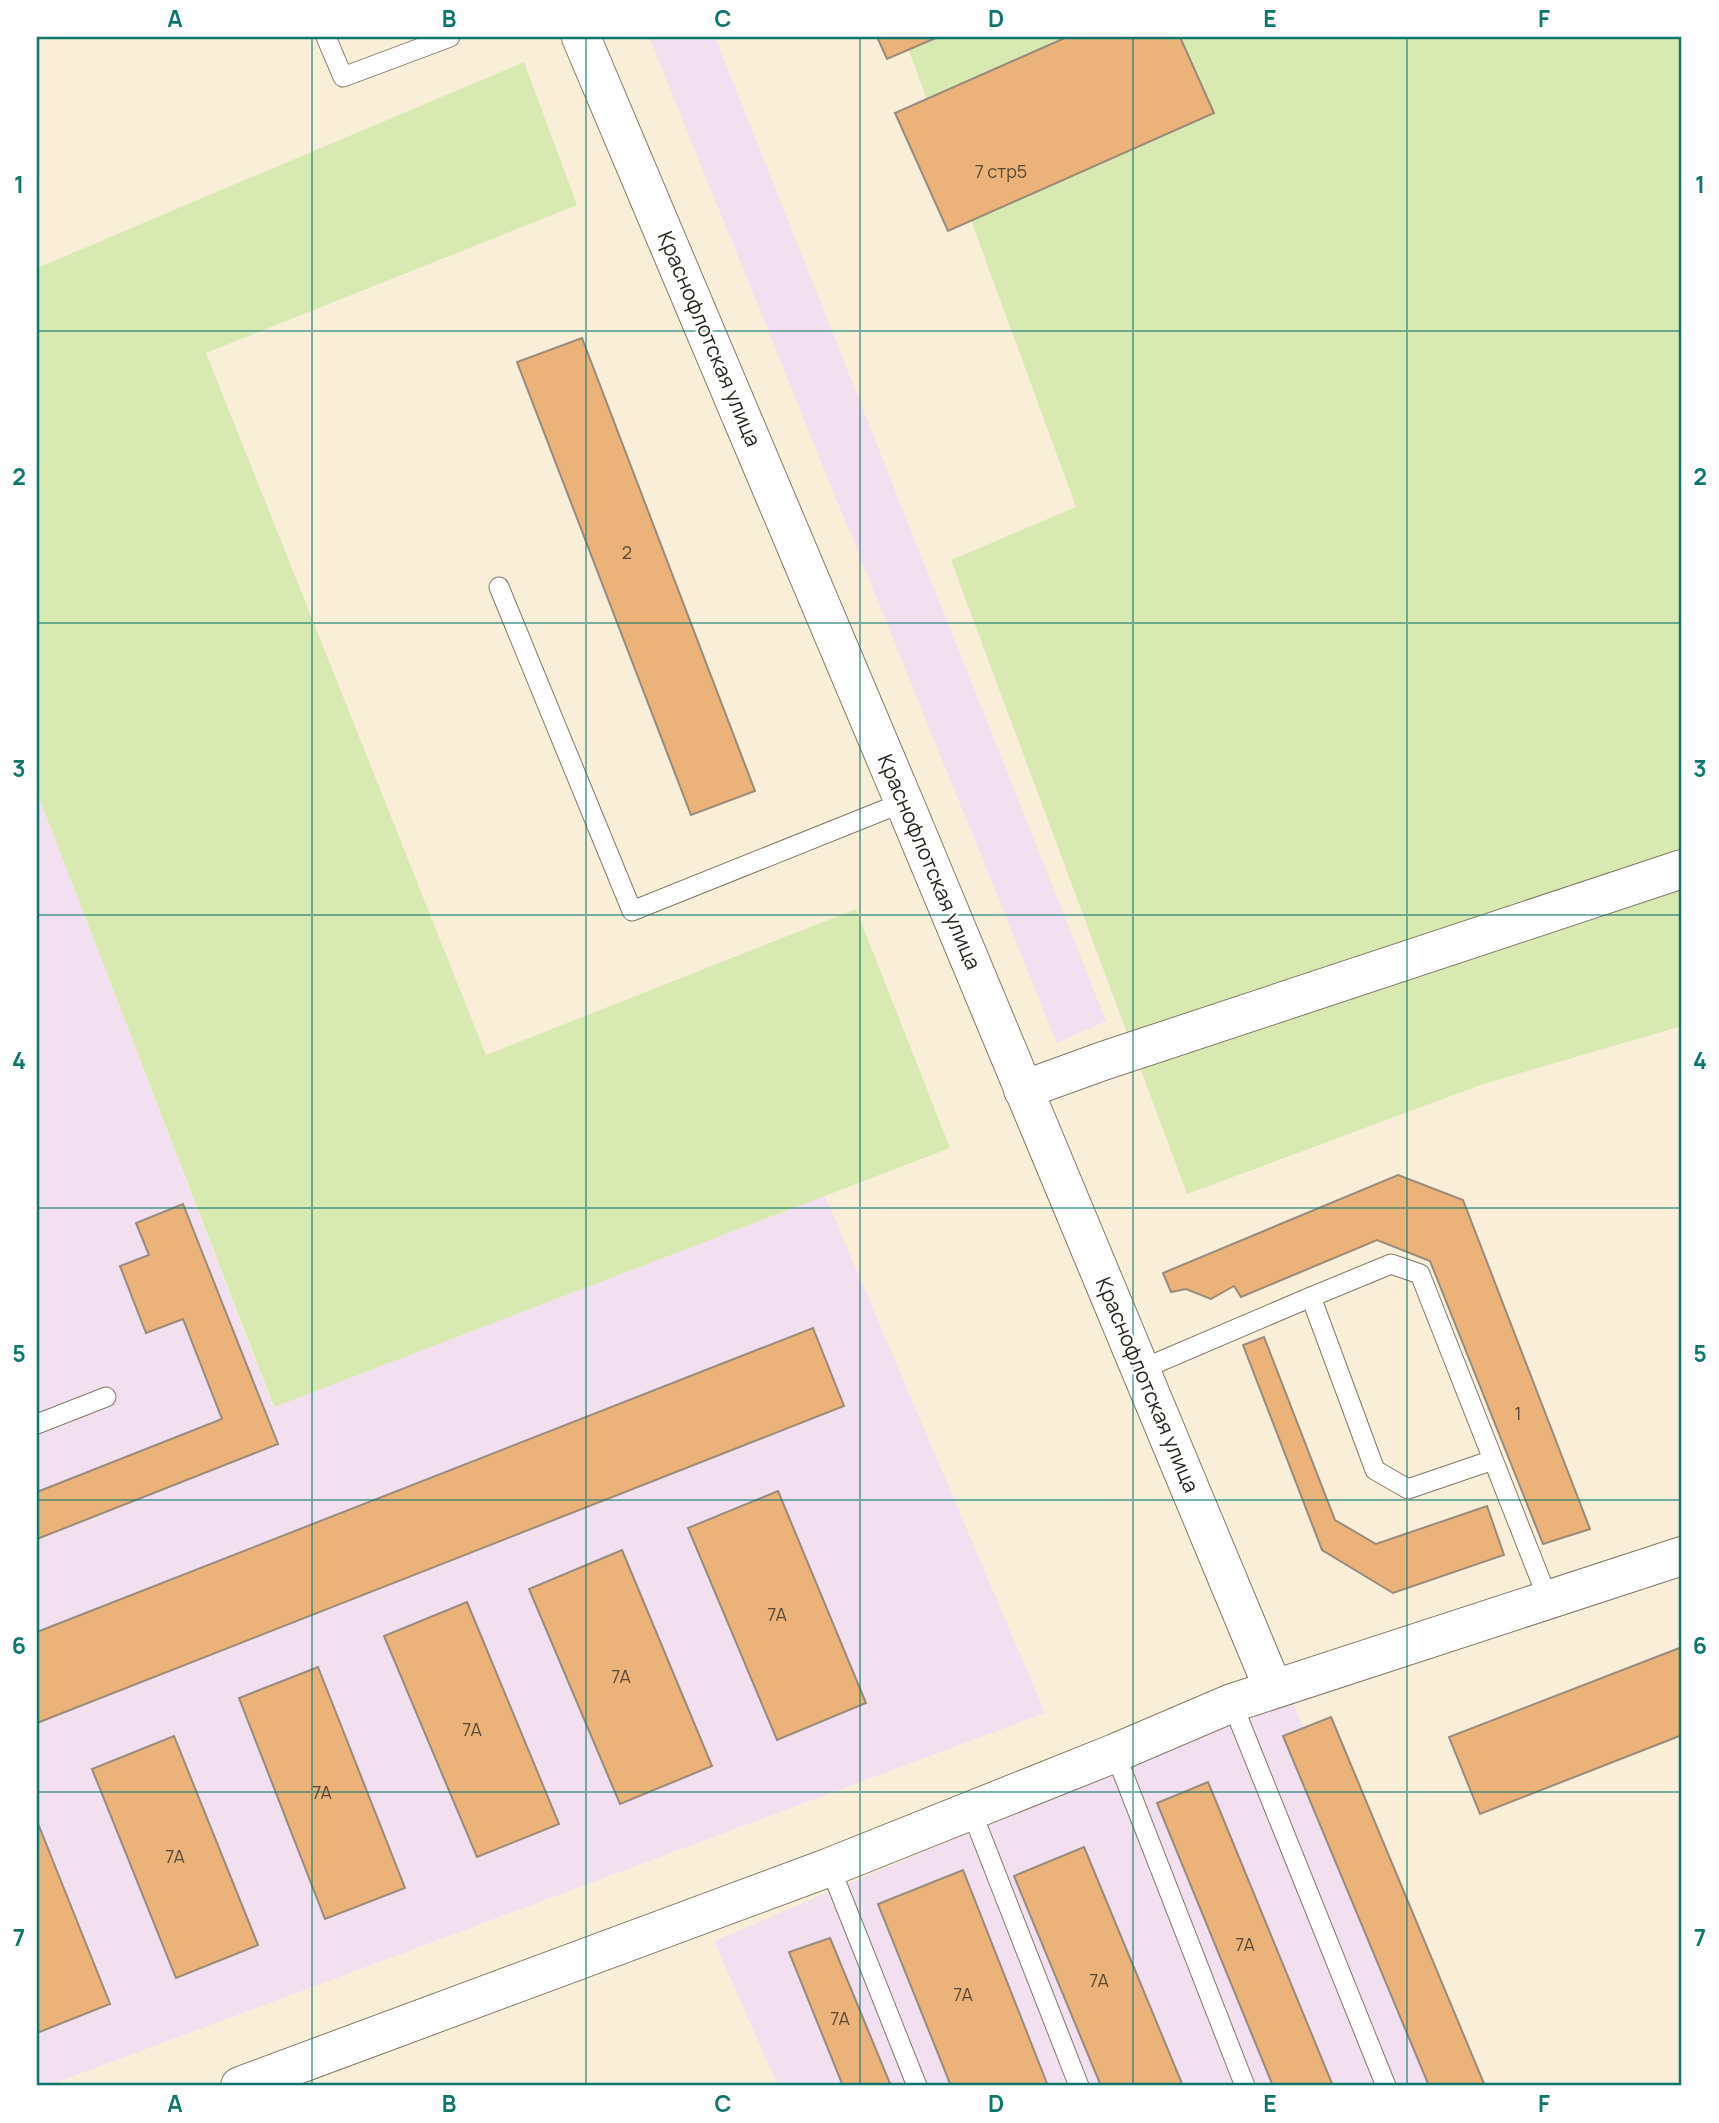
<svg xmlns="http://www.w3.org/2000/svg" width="1719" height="2123" viewBox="0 0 1719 2123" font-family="Manrope,sans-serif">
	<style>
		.industrial { fill: #f2dfef }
		.green { fill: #d8e9b2 }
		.building { fill: #ebb37a; stroke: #9a8a7a; stroke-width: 2 }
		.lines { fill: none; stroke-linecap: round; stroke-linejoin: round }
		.lane-casing { stroke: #837a67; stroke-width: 21 }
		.street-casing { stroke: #837a67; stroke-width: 40 }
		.lane { stroke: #fff; stroke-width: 19 }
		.street { stroke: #fff; stroke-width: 38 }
		.grid { fill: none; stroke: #0f766e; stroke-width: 2; stroke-opacity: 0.55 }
		.labels { text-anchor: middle; stroke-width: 5; stroke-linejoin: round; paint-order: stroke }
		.number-label { font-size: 18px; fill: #584834 }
		.street-label { font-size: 21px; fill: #27241c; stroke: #fff }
		.neatline { fill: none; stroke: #0f766e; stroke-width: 2.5 }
		.grid-label { font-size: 23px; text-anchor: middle; font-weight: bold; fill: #0f766e }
	</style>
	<rect width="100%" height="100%" fill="#f9efd9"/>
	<g class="industrial">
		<path d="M649,37h66l391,984 -49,22z"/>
		<path d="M37,792l236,615 552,-211 220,517 -998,373h-10z"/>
		<path d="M1290,1696l164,390h-676l-64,-145z"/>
	</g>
	<g class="green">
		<path d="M904,37h778v989l-199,58 -296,110 -236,-634 125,-53z"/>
		<path d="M524,62l53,143 -371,148 280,702 370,-146 94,239 -676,259 -237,-615v-524z"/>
	</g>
	<g class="building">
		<path d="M877,37h61l-51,22z"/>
		<path d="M1067,37h113l34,76 -266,118 -53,-118z"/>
		<path d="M582,338l173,453 -64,24 -174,-453z"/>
		<path d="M1398,1175l65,25 127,329 -47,15 -113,-283 -53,-21 -136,57 -7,-11 -23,13 -25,-10 -15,3 -8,-19z"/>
		<path d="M183,1204l95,240 -241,95v-47l185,-73 -39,-100 -37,14 -26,-67 29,-11 -13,-32z"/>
		<path d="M813,1328l31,78 -807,317v-91z"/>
		<path d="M1264,1337l71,183 41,24 111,-38 17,49 -111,38 -71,-43 -79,-205z"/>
		<path d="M778,1491l88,212 -89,37 -89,-212z"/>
		<path d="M622,1550l90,216 -92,38 -91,-215z"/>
		<path d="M467,1602l92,222 -82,33 -93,-221z"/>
		<path d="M1682,1647v88l-202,79 -31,-77z"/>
		<path d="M318,1667l87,221 -80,31 -86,-221z"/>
		<path d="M1331,1717l154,369h-56l-146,-350z"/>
		<path d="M174,1736l84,209 -82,33 -84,-209z"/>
		<path d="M1208,1782l125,304h-60l-116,-283z"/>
		<path d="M37,1821l73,183 -73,29z"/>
		<path d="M1084,1847l99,239h-82l-87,-210z"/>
		<path d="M963,1870l85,216h-97l-73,-182z"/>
		<path d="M830,1938l61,148h-48l-54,-134z"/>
	</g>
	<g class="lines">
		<g class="lane-casing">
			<g id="lane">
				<path d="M326,37l17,40 107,-40"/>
				<path d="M499,587l133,324 272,-109"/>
				<path d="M1140,1370l171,-73"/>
				<path d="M37,1424l69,-27"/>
				<path d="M1493,1460l-85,29 -33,-19 -64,-173 80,-33 29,10 128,325"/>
				<path d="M1232,1703l154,383"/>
				<path d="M1115,1753l130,333"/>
				<path d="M971,1810l108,276"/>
				<path d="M830,1867l87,219"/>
			</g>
		</g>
		<g class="street-casing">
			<g id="street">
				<path d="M581,37l323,765 369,886"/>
				<path d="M1023,1090l80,-29 579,-192"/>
				<path d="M240,2086l590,-219 285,-114 117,-50 450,-147"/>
			</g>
		</g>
		<use href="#lane" class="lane"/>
		<use href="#street" class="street"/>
	</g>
	<path class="grid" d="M312,37v2049M586,37v2049M860,37v2049M1133,37v2049M1407,37v2049M37,331h1645M37,623h1645M37,915h1645M37,1208h1645M37,1500h1645M37,1792h1645"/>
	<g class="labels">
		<g class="number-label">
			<text x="1001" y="178">7 стр5</text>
			<text x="627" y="559">2</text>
			<text x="1518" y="1420">1</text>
			<text x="777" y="1621">7А</text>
			<text x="621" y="1683">7А</text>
			<text x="472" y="1736">7А</text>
			<text x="322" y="1799">7А</text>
			<text x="175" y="1863">7А</text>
			<text x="1245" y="1951">7А</text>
			<text x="1099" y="1987">7А</text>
			<text x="963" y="2001">7А</text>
			<text x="840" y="2025">7А</text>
		</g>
		<g class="street-label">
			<text transform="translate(709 339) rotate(67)" y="7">Краснофлотская улица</text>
			<text transform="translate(929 862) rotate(67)" y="7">Краснофлотская улица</text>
			<text transform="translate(1147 1385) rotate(67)" y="7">Краснофлотская улица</text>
		</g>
	</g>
	<rect width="1719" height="2123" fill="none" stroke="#ffffff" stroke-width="77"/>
	<rect x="38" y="38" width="1642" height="2046" class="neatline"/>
	<g class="grid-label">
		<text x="175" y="27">A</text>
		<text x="449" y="27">B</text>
		<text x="723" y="27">C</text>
		<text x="996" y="27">D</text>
		<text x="1270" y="27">E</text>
		<text x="1544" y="27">F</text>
		<text x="19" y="193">1</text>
		<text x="1700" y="193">1</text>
		<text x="19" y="485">2</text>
		<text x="1700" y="485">2</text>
		<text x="19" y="777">3</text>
		<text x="1700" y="777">3</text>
		<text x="19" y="1069">4</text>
		<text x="1700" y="1069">4</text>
		<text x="19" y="1362">5</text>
		<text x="1700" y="1362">5</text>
		<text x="19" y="1654">6</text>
		<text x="1700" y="1654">6</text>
		<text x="19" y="1946">7</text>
		<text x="1700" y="1946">7</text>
		<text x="175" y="2112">A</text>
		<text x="449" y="2112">B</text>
		<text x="723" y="2112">C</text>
		<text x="996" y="2112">D</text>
		<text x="1270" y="2112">E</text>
		<text x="1544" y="2112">F</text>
	</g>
</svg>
